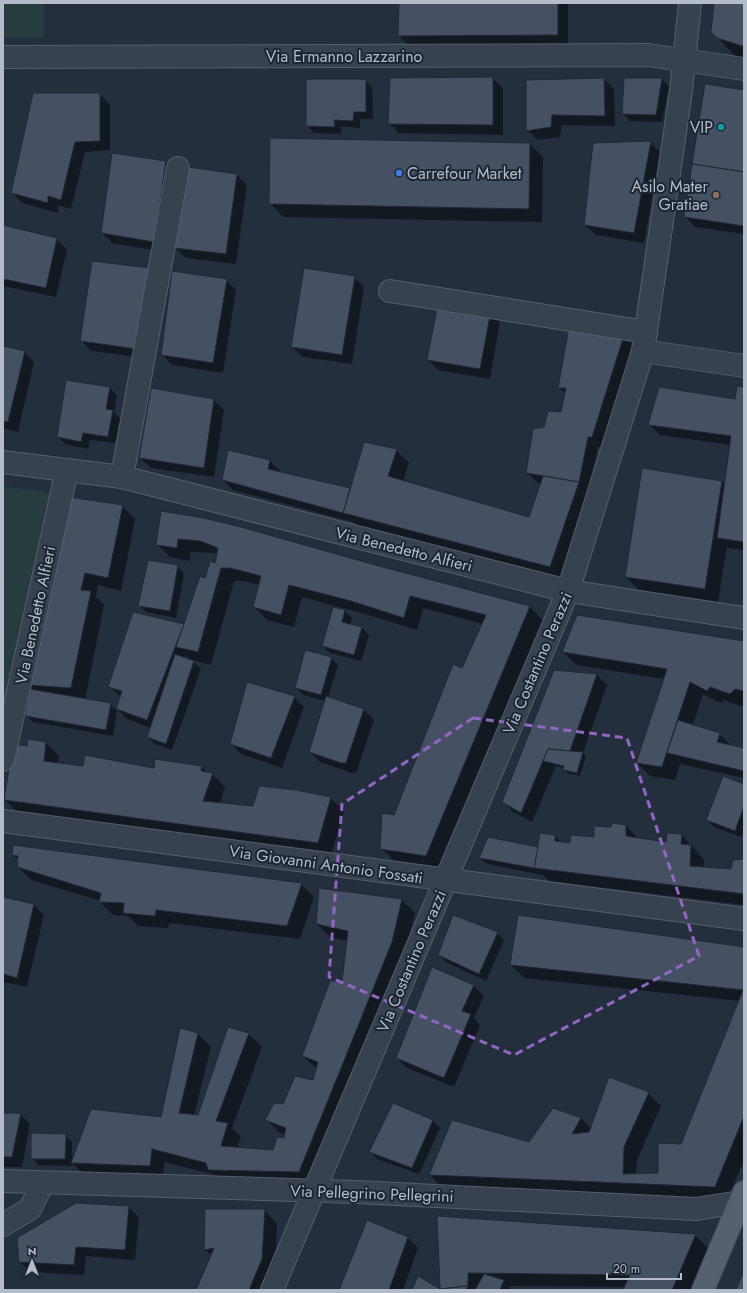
<svg xmlns="http://www.w3.org/2000/svg" width="747" height="1293" viewBox="0 0 747 1293" font-family="Jost,sans-serif">
	<style>
		.green { fill: #263c3f }
		.shadow { fill: #0007; fill-rule: evenodd }
		.building { fill: #455162; stroke: #1f2835 }
		.lines { fill: none; stroke-linecap: round; stroke-linejoin: round }
		.minor-casing { stroke: #565f6c; stroke-width: 24 }
		.major-casing { stroke: #414a57; stroke-width: 24 }
		.minor { stroke: #38414e; stroke-width: 22 }
		.major { stroke: #56606e; stroke-width: 22 }
		.marked { fill: none; stroke: #9266c3; stroke-width: 3; stroke-dasharray: 8 5; stroke-linejoin: round }
		.culture-dot { fill: #0f9aa8; stroke: #1d2633; stroke-width: 1.5 }
		.shop-dot { fill: #3f7fe0; stroke: #1d2633; stroke-width: 1.5 }
		.education-dot { fill: #8d6e63; stroke: #1d2633; stroke-width: 1.5 }
		.labels { text-anchor: middle; stroke-width: 4; stroke-linejoin: round; paint-order: stroke }
		.street-label { font-size: 16px; fill: #b4bcc9; stroke: #1d2633 }
		.poi-label { font-size: 16px; fill: #b4bcc9; stroke: #1d2633; text-anchor: end }
	</style>
	<rect width="100%" height="100%" fill="#242f3e"/>
	<g class="green">
		<path d="M3,3h41v35l-41,-1z"/>
		<path d="M3,486l55,8 -55,231z"/>
	</g>
	<g class="shadow">
		<path d="M400,3h168v41l-159,2 -10,-10z"/>
		<path d="M715,3h29v55l-9,-2 -17,-18z"/>
		<path d="M492,78l11,10v47l-104,-2 -10,-10z"/>
		<path d="M604,79l10,10 1,37 -53,-1 -2,12 -22,3 -11,-10z"/>
		<path d="M625,79h37l7,7 -7,36 -32,-1 -7,-7z"/>
		<path d="M365,80l7,7 1,32h-13v9l-19,-2v8l-27,-1 -7,-7z"/>
		<path d="M744,91v143l-49,-7 -10,-11z"/>
		<path d="M100,94l10,11v45l-25,2 -14,57 -13,-4v8l-36,-10 -10,-11z"/>
		<path d="M650,142l10,10 -16,91 -48,-8 -11,-10z"/>
		<path d="M530,144l13,13 -1,65 -259,-5 -13,-14z"/>
		<path d="M113,154l53,8 10,10 -12,80 -52,-9 -10,-10z"/>
		<path d="M189,168l48,7 10,10 -11,79 -50,-6 -11,-10z"/>
		<path d="M3,226l53,13 11,10 -11,48 -53,-11z"/>
		<path d="M93,262l53,96 -55,-7 -10,-11z"/>
		<path d="M354,277l10,10 -12,77 -49,-7 -11,-10z"/>
		<path d="M226,280l10,10 -13,83 -51,-8 -10,-11z"/>
		<path d="M490,311l10,10 -10,58 -52,-9 -10,-11z"/>
		<path d="M624,333l10,10 -32,104h-4l-9,46 -26,86 -206,-53 -4,-5v1l-120,-32 -10,-10 47,-19 10,10 -1,2 72,17 45,-40 13,13 -6,18 126,37 12,-34 -3,-1 -11,-10 18,-45 16,-15 5,-19 -7,-6z"/>
		<path d="M3,347l21,5 10,10 -16,70 -15,-4z"/>
		<path d="M110,388l7,7 -3,17 6,6 -5,25 -25,-3 -2,9 -23,-5 -7,-7z"/>
		<path d="M744,388v162l-16,-2 -1,-2 -9,56 -79,-12 -13,-13 96,-95 3,3 6,-40 -71,-10 -11,-11 87,-24z"/>
		<path d="M152,389l62,11 10,10 -10,67 -63,-9 -11,-10z"/>
		<path d="M70,498l52,8 13,13 -14,72 -23,-6 -2,12 8,8 -19,95 25,4 7,7 -4,25 -80,-14 -6,-6 7,-25 -6,-6z"/>
		<path d="M162,512l216,55 152,40 13,13 -103,249 -46,-8 -13,-13 103,-224 -61,-16 -6,22 -52,-16 -63,-17 -8,30 -27,-7 -13,-13 6,-22 -16,-4h-10l-23,84 -19,-5 9,9 -29,81 -17,-6 -7,-7 3,-9 -24,-9 -10,-10 4,-12 -12,-11 75,-60 22,-47 10,-15 2,-9 -4,-2 -23,-1 -1,9 -20,-4 -13,-13zM186,655l5,6 -7,-3z"/>
		<path d="M177,566l7,7 -8,45 -30,-6 -6,-6z"/>
		<path d="M334,608l11,3 7,7 -2,7 12,3 7,7 -8,26 -31,-8 -7,-7z"/>
		<path d="M744,642v65l-20,-7 -3,3 -18,-9 -10,31 26,9 11,10 -1,1 15,4v29l-64,-14 -5,16 -25,-4 -13,-13 27,-84 -88,-14 -13,-13z"/>
		<path d="M331,658l7,7 -10,33 36,12 10,10 -18,53h-4l-32,-11 -10,-10 16,-51 -23,-6 -7,-7z"/>
		<path d="M555,671l42,4 10,10 -24,68 3,3 -6,20 -13,-3 -3,-4v-1l-8,-2 -24,56 -19,-10 -10,-11z"/>
		<path d="M294,697l10,10 -22,61 -41,-14 -10,-11z"/>
		<path d="M46,743l13,13 -1,8 26,3 71,2 47,-2 7,7h3l13,13 -5,17 33,4 77,-10 14,13 -13,45 -313,-43 -13,-13 23,-53z"/>
		<path d="M744,785v45l-3,7 -27,-10 -7,-7z"/>
		<path d="M626,826l13,13 28,4 1,-9 14,1 22,25v8l28,2 12,-10v45l-195,-24 -6,-6 -56,-11 -7,-6 57,-10 18,-12 6,7 10,1 24,-6 17,-10z"/>
		<path d="M13,855l288,29 13,13 -14,42 -131,-16 -1,5 -30,-2 -10,-10 -15,-1 -13,-13 1,-1 -70,-21 -13,-13 1,-6z"/>
		<path d="M3,898l31,7 10,10 -17,72 -24,-5z"/>
		<path d="M402,900l13,13 -10,43 -93,229 -90,-3 -7,-7 -50,-13 -3,17 -77,-3 -13,-13 20,-53 70,8 18,-89 18,5 13,13 -17,69h4l51,-82 13,13 -30,81 9,9 -4,11 36,3 12,-12 1,-4 -6,-2 -13,-13 47,-39 3,-12 -14,-13 40,-74 5,-41 -18,-4 -13,-13z"/>
		<path d="M497,933l7,7 -18,41 -40,-19 -7,-7z"/>
		<path d="M744,948v212l-16,39 -285,-11 -13,-13 99,-31 52,-26 10,11 57,-36 13,13 -24,54 -1,15 23,-1 23,-29 58,-144 -216,-23 -13,-13z"/>
		<path d="M433,968l41,18 10,10 -10,22 6,7 -26,62 -47,-19 -10,-10z"/>
		<path d="M393,1104l40,17 7,7 -21,46 -42,-15 -6,-7z"/>
		<path d="M3,1114h17l10,10 -8,43h-19z"/>
		<path d="M65,1135l7,7v24l-33,-1 -7,-7z"/>
		<path d="M128,1207l11,10 -4,43 -49,-4 -2,19 -54,-3 -10,-10z"/>
		<path d="M264,1210l13,14 -2,48 -8,18h-70l15,-34 -7,-6z"/>
		<path d="M438,1217l257,18 13,13 -18,42h-65l1,-3 -117,-1 3,4h-71z"/>
		<path d="M368,1221l40,17 10,10 -15,42h-63z"/>
	</g>
	<g class="building">
		<path d="M399,3h159v32l-160,1z"/>
		<path d="M714,3h30v41l-2,2 -25,-8 -6,-6z"/>
		<path d="M493,77v48l-105,-1 2,-46z"/>
		<path d="M604,78l1,38 -53,-1 -1,12 -25,4v-51z"/>
		<path d="M624,78h38l-6,37 -34,-1z"/>
		<path d="M306,79h60v33h-12l-1,9 -19,-1 1,7 -29,-1z"/>
		<path d="M705,84l39,6v82l-52,-8z"/>
		<path d="M33,93h67v48l-25,1 -14,58 -13,-4v7l-37,-10z"/>
		<path d="M270,138l260,5 -1,66 -260,-5z"/>
		<path d="M651,141l-17,92 -50,-8 9,-82z"/>
		<path d="M112,153l54,8 -12,81 -53,-9z"/>
		<path d="M692,164l52,8v54l-60,-9z"/>
		<path d="M188,167l49,7 -11,80 -52,-6z"/>
		<path d="M3,225l54,13 -11,50 -43,-9z"/>
		<path d="M92,261l58,7 -14,81 -56,-8z"/>
		<path d="M304,268l51,8 -13,79 -51,-8z"/>
		<path d="M172,271l55,8 -14,84 -52,-8z"/>
		<path d="M438,303l53,7 -11,59 -53,-9z"/>
		<path d="M569,327l56,5 -33,105h-4l-9,45 -53,-9 7,-44 11,-2 4,-16 13,1 5,-24h-8z"/>
		<path d="M3,346l22,5 -17,71 -5,-1z"/>
		<path d="M66,380l44,7 -4,22 7,1 -5,27 -25,-4 -2,9 -24,-5z"/>
		<path d="M737,386l7,1v155l-27,-4 14,-102 -83,-11 11,-38 76,12z"/>
		<path d="M151,388l63,11 -10,69 -65,-10z"/>
		<path d="M364,442l33,7 -9,27 141,41 14,-41 36,6 -29,85 -207,-54z"/>
		<path d="M228,450l42,10 -2,9 82,19 -7,25 -121,-33z"/>
		<path d="M642,468l80,13 -17,108 -80,-12z"/>
		<path d="M69,497l54,8 -15,73 -23,-5 -4,17 10,1 -20,97 -44,-3z"/>
		<path d="M161,511l43,7 37,9 138,39 151,40 -104,250 -46,-7 2,-36 12,2 59,-151 9,4 24,-53 -76,-19 -6,22 -53,-17 -62,-16 -8,30 -28,-8 8,-31 -31,-8h-9l-23,84 -22,-5 24,-71 5,2 5,-17 5,2 3,-15 -18,-7 -22,-2 -1,9 -21,-3z"/>
		<path d="M148,560l30,5 -8,46 -32,-5z"/>
		<path d="M333,607l12,3 -3,12 20,5 -8,28 -32,-9z"/>
		<path d="M133,612l51,12 -37,96 -31,-11 6,-18 -14,-4z"/>
		<path d="M577,615l167,26v50l-9,-2 -5,5 -20,-7 -3,4 -17,-9 -28,85 -26,-4 31,-94 -105,-17z"/>
		<path d="M305,650l27,7 -11,38 -26,-7z"/>
		<path d="M175,654l19,7 -28,83 -19,-7z"/>
		<path d="M554,670l43,4 -27,77 -22,-2 -27,64 -19,-11z"/>
		<path d="M247,682l48,14 -24,62 -41,-14z"/>
		<path d="M30,689l81,14 -5,27 -81,-14z"/>
		<path d="M326,696l38,13 -18,54h-5l-32,-11z"/>
		<path d="M678,720l42,13 -3,9 27,6v23l-77,-18z"/>
		<path d="M28,739l18,3 -2,19 39,5 2,-11 69,13 1,-9 47,7 -1,5 12,2 -10,28 50,5 6,-20 37,4 35,7 -13,46 -314,-43 9,-56 14,2z"/>
		<path d="M548,749l35,3 -6,21 -14,-3 1,-4 -21,-5z"/>
		<path d="M723,776l21,8v22l-9,25 -29,-11z"/>
		<path d="M612,823l14,2v11l40,6 1,-9 15,1 -1,10 10,1 -1,21 41,3 2,-9 11,-1v35l-210,-26 6,-35 15,2v6l15,2 1,-8 23,2v-11l17,1z"/>
		<path d="M488,837l50,10 -4,21 -55,-10z"/>
		<path d="M13,845l289,38 -15,43 -131,-16 -1,6 -32,-3 1,-10 -25,-1 2,-9 -84,-26 1,-11 -6,-1z"/>
		<path d="M319,888l83,11 -10,43 -93,230 -91,-2 -2,-7 -54,-14 -2,17 -79,-3 20,-54 70,8 19,-89 18,5 -19,80 19,2 30,-88 21,6 -33,88 12,2 -7,23 52,4 4,-13 7,1 2,-10 -21,-8 9,-17 9,1 12,-28 18,4 5,-18 -16,-6 28,-75h12l6,-50 -32,-7z"/>
		<path d="M3,897l31,7 -17,74 -14,-4z"/>
		<path d="M453,915l45,17 -19,42 -41,-19z"/>
		<path d="M518,915l226,32v169l-29,71 -286,-12 23,-55 77,22 24,-34 28,10 -9,16 17,-2 20,-55 40,15 -25,55 -1,27 35,-1v-30l23,1 62,-154 -233,-25z"/>
		<path d="M432,967l42,18 -12,26 9,3 -27,64 -48,-20z"/>
		<path d="M393,1103l40,17 -21,48 -43,-16z"/>
		<path d="M3,1113h18l-9,44h-9z"/>
		<path d="M31,1133l35,1 -1,25h-34z"/>
		<path d="M76,1203l53,3 -4,44 -49,-3 -2,18 -55,-3 -2,-24z"/>
		<path d="M205,1209h60l-3,50 -13,31h-53l18,-42 -10,2z"/>
		<path d="M437,1216l259,18 -24,56h-49l7,-15 -162,-2v13l-28,3z"/>
		<path d="M367,1220l41,17 -19,53h-50z"/>
		<path d="M744,1271v19h-8z"/>
		<path d="M484,1274l20,6 -4,10h-25z"/>
		<path d="M418,1276l22,13 28,-3 -2,4h-54z"/>
	</g>
	<g class="lines">
		<g class="minor-casing">
			<g id="minor">
				<path d="M3,57l645,-2 96,14"/>
				<path d="M390,291l256,41"/>
				<path d="M643,351l101,15"/>
				<path d="M3,462l119,15 446,114 176,27"/>
				<path d="M122,477l56,-309"/>
				<path d="M3,760l64,-290"/>
				<path d="M3,821l741,98"/>
				<path d="M3,1181l354,11 339,17 44,-7 4,2"/>
				<path d="M3,1225l27,-16 13,-26"/>
				<path d="M272,1290l296,-699 75,-240 38,-260 9,-88"/>
			</g>
		</g>
		<g class="major-casing">
			<path id="major" d="M703,1290l41,-98"/>
		</g>
		<use href="#minor" class="minor"/>
		<use href="#major" class="major"/>
	</g>
	<path class="marked" d="M473,718l154,20 72,218 -185,99 -185,-78 13,-173z"/>
	<circle class="culture-dot" cx="721" cy="127" r="4"/>
	<circle class="shop-dot" cx="399" cy="173" r="4"/>
	<circle class="education-dot" cx="716" cy="195" r="4"/>
	<g class="labels">
		<g class="street-label">
			<text x="344" y="62">Via Ermanno Lazzarino</text>
			<text transform="translate(404 549) rotate(14)" y="6">Via Benedetto Alfieri</text>
			<text transform="translate(35 615) rotate(-78)" y="6">Via Benedetto Alfieri</text>
			<text transform="translate(537 663) rotate(-67)" y="6">Via Costantino Perazzi</text>
			<text transform="translate(326 864) rotate(8)" y="6">Via Giovanni Antonio Fossati</text>
			<text transform="translate(411 961) rotate(-67)" y="6">Via Costantino Perazzi</text>
			<text transform="translate(372 1193) rotate(2)" y="6">Via Pellegrino Pellegrini</text>
		</g>
		<g class="poi-label">
			<text x="713" y="133">VIP</text>
			<text x="407" y="179" text-anchor="start">Carrefour Market</text>
			<text x="708" y="192">Asilo Mater<tspan x="708" dy="18">Gratiae</tspan></text>
		</g>
	</g>
	<rect width="747" height="1293" fill="none" stroke="#b4bcc9" stroke-width="8"/>
	<g transform="translate(32 1261)" stroke="#1d2633" stroke-width="3" paint-order="stroke">
	<path d="M0-3L7 15L0 10L-7 15Z" fill="#b4bcc9"/>
	<text y="-6" font-size="11" font-weight="bold" text-anchor="middle" fill="#b4bcc9">N</text>
	</g>
	<path d="M607 1273v6h74v-6" fill="none" stroke="#b4bcc9" stroke-width="2"/>
	<text x="613" y="1273" font-size="12" fill="#b4bcc9" stroke="#1d2633" stroke-width="3" paint-order="stroke">20 m</text>
</svg>
